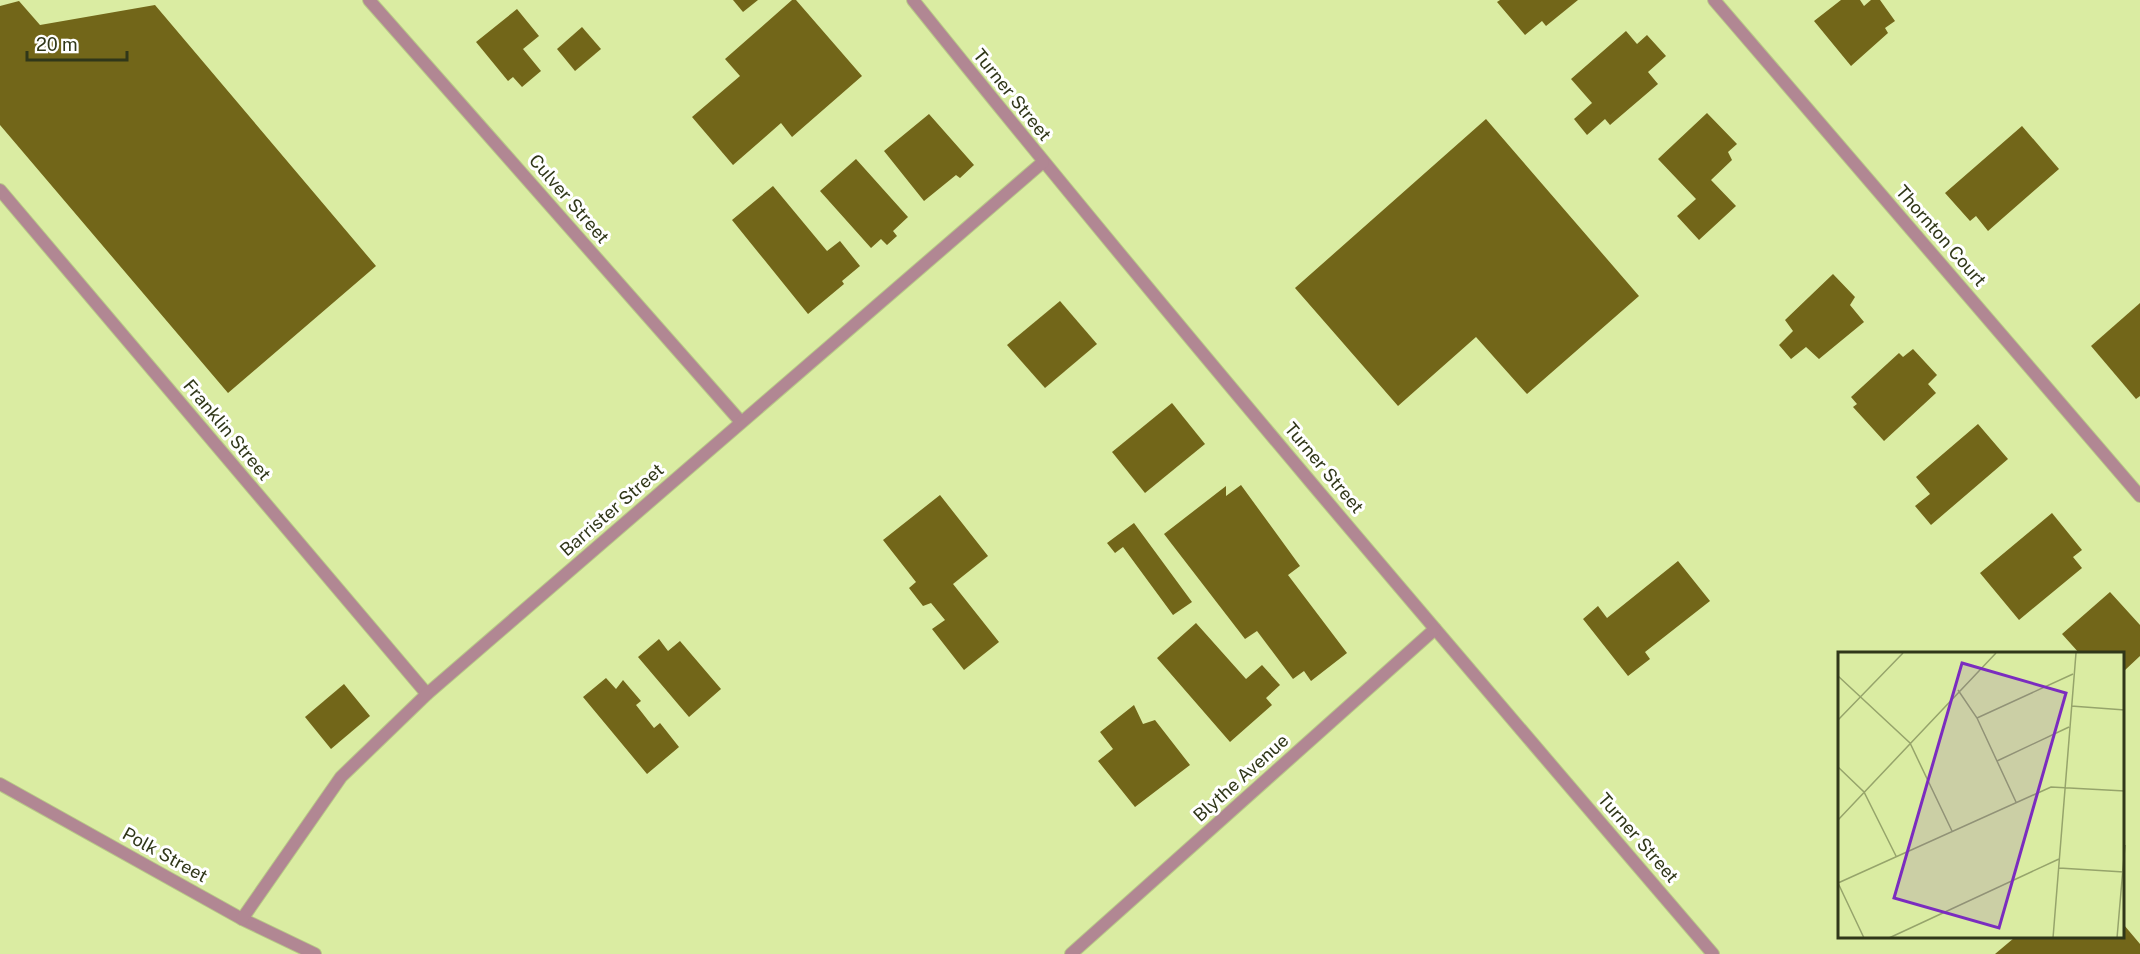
<svg xmlns="http://www.w3.org/2000/svg" width="2140" height="954" viewBox="0 0 2140 954" font-family="'Public Sans',sans-serif">
	<style>
		.building { fill: #726619 }
		.lines { fill: none; stroke-linecap: round; stroke-linejoin: round }
		.street-casing { stroke: #b8c887; stroke-width: 14 }
		.street { stroke: #b18793; stroke-width: 12 }
		.labels { text-anchor: middle; stroke-width: 6; stroke-linejoin: round; paint-order: stroke }
		.street-label { font-size: 18px; fill: #303719; stroke: #fff }
		.inset-road { fill: none; stroke: #96a46b; stroke-width: 1.5 }
		.view { fill: #7b2cbf; fill-opacity: 0.15; stroke: #7b2cbf; stroke-width: 3 }
		.inset-edge { fill: none; stroke: #303719; stroke-width: 3 }
	</style>
	<rect width="100%" height="100%" fill="#daeca2"/>
	<g class="building">
		<path d="M733,0h25l-15,12z"/>
		<path d="M792,0h4l66,76 -70,61 -11,-14 -48,42 -41,-48 48,-41 -15,-17z"/>
		<path d="M1500,0h78l-32,26 -4,-5 -17,14 -28,-33z"/>
		<path d="M1841,0h19l4,6 7,-6h9l15,21 -10,7 3,5 -37,33 -37,-45z"/>
		<path d="M19,1l21,24 115,-20 221,261 -148,127 -228,-268v-119z"/>
		<path d="M517,9l22,27 -16,13 18,22 -19,16 -9,-10 -5,4 -32,-39z"/>
		<path d="M582,27l19,22 -26,22 -18,-22z"/>
		<path d="M1626,31l11,13 10,-9 19,21 -18,16 10,12 -48,41 -5,-6 -18,16 -13,-16 18,-16 -21,-24z"/>
		<path d="M1707,113l30,31 -9,8 4,8 -21,20 25,26 -37,34 -22,-24 19,-17 -38,-40z"/>
		<path d="M929,114l45,51 -14,13 -4,-3 -32,26 -40,-50z"/>
		<path d="M1486,119l153,177 -112,98 -51,-57 -78,69 -103,-118z"/>
		<path d="M2022,126l37,43 -71,62 -12,-15 -6,5 -25,-28z"/>
		<path d="M856,159l52,58 -15,14 4,5 -10,9 -6,-6 -10,9 -51,-57z"/>
		<path d="M773,186l54,65 13,-10 20,25 -18,15 2,3 -36,30 -76,-94z"/>
		<path d="M1833,274l22,23 -5,8 14,17 -45,37 -13,-12 -15,12 -12,-14 14,-14 -8,-11z"/>
		<path d="M1060,301l37,43 -52,44 -38,-43z"/>
		<path d="M2140,303v93l-4,3 -45,-53z"/>
		<path d="M1913,349l24,26 -9,9 8,9 -52,48 -31,-34 4,-3 -6,-7 48,-44 4,4z"/>
		<path d="M1172,403l33,41 -60,49 -33,-41z"/>
		<path d="M1978,424l30,35 -77,66 -16,-19 15,-12 -14,-17z"/>
		<path d="M1241,485l59,81 -12,9 59,78 -36,28 -7,-10 -11,8 -36,-48 -12,8 -81,-105 62,-48v10z"/>
		<path d="M940,495l48,61 -35,28 46,58 -35,28 -32,-41 13,-9 -14,-17 -8,3 -14,-18 7,-6 -33,-42z"/>
		<path d="M2052,513l30,37 -9,7 9,11 -63,52 -39,-47z"/>
		<path d="M1134,523l58,79 -19,13 -50,-68 -8,6 -8,-10z"/>
		<path d="M1678,561l32,40 -65,51 5,7 -22,17 -45,-57 15,-13 9,12z"/>
		<path d="M2110,592l30,33v31l-16,15v-17h-44l-18,-20z"/>
		<path d="M1196,623l50,56 16,-14 18,20 -14,13 6,7 -42,37 -73,-84z"/>
		<path d="M659,639l9,12 12,-10 41,48 -32,28 -51,-60z"/>
		<path d="M606,678l10,11 7,-9 18,21 -5,4 18,23 6,-5 19,24 -32,27 -64,-77z"/>
		<path d="M344,684l26,32 -39,33 -26,-32z"/>
		<path d="M1134,705l9,19 12,-4 35,45 -55,42 -37,-46 15,-12 -13,-17z"/>
		<path d="M2124,925l16,19v10h-145l19,-16h110z"/>
	</g>
	<g class="lines">
		<g class="street-casing">
			<g id="street">
				<path d="M369,0l372,422"/>
				<path d="M913,0c260,324 530,639 800,954"/>
				<path d="M1714,0l426,496"/>
				<path d="M0,190l427,504"/>
				<path d="M0,784l242,135 73,35"/>
				<path d="M242,919l99,-142 86,-83 616,-532"/>
				<path d="M1071,954l364,-325"/>
			</g>
		</g>
		<use href="#street" class="street"/>
	</g>
	<g class="labels">
		<g class="street-label">
			<text transform="translate(1012 95) rotate(51)" y="6">Turner Street</text>
			<text transform="translate(569 199) rotate(49)" y="6">Culver Street</text>
			<text transform="translate(1941 236) rotate(49)" y="6">Thornton Court</text>
			<text transform="translate(227 430) rotate(50)" y="6">Franklin Street</text>
			<text transform="translate(1324 468) rotate(50)" y="6">Turner Street</text>
			<text transform="translate(612 510) rotate(-41)" y="6">Barrister Street</text>
			<text transform="translate(1241 778) rotate(-42)" y="6">Blythe Avenue</text>
			<text transform="translate(1638 838) rotate(49)" y="6">Turner Street</text>
			<text transform="translate(165 855) rotate(29)" y="6">Polk Street</text>
		</g>
	</g>
	<g transform="translate(1838 652)">
		<rect width="286" height="286" fill="#daeca2"/>
		<path class="inset-road" d="M0,24l72,67 42,88M120,38l19,28 39,84M233,54l54,4M139,66l96,-44M0,68l65,-67M159,109l72,-34M0,115l26,25 32,64M0,168l158,-167M221,216l65,4M0,231l213,-96 74,4M0,231l26,55M51,286l170,-79M215,286l23,-285M279,286l8,-93"/>
		<path class="view" d="M124,11l104,30 -67,235 -105,-30z"/>
		<rect width="286" height="286" class="inset-edge"/>
	</g>
	<path d="M27 51v9h100v-9" fill="none" stroke="#303719" stroke-width="3"/>
	<text x="36" y="51" font-size="18" fill="#303719" stroke="#ffffff" stroke-width="4.5" paint-order="stroke">20 m</text>
</svg>
